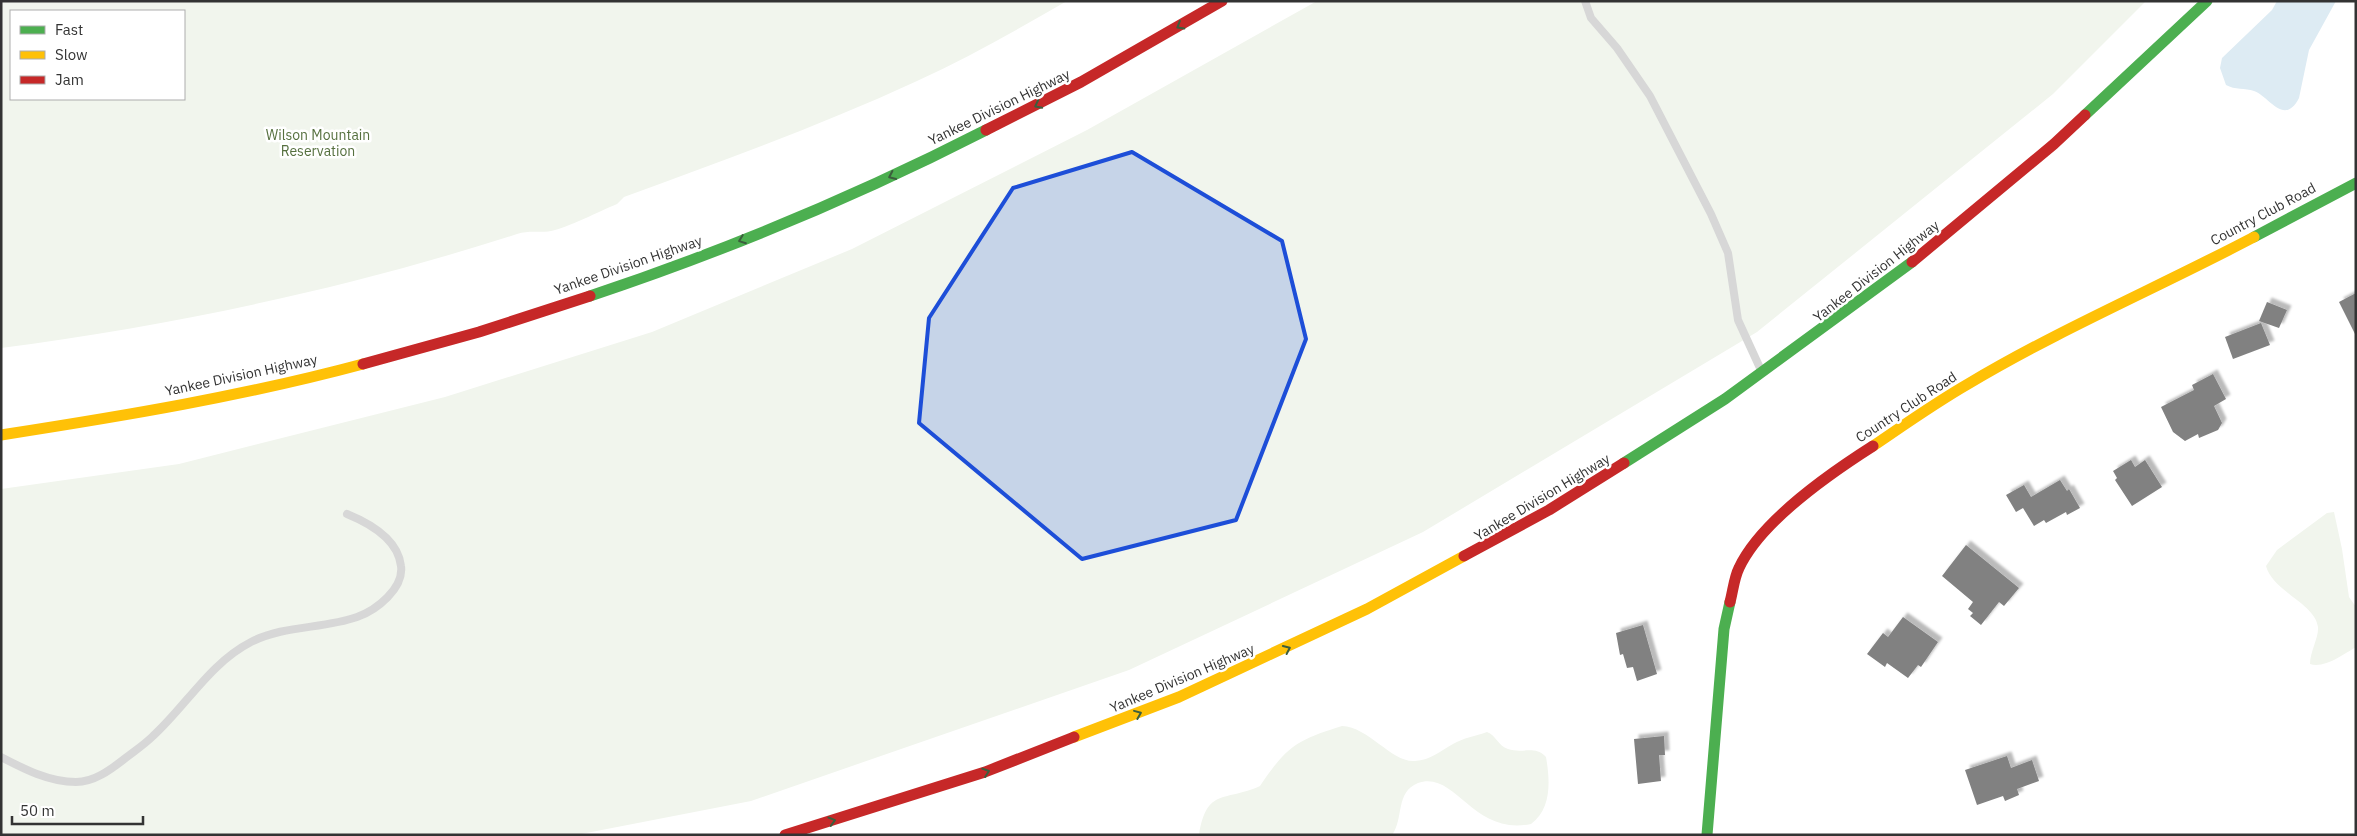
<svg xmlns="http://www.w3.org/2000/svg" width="2357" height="836" viewBox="0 0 2357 836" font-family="'IBM Plex Sans',sans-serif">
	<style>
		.green { fill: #f1f5ed; fill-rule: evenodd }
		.water { fill: #ddebf3 }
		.building { fill: #818181; filter: url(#shadow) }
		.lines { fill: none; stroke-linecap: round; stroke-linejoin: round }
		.lane { stroke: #d7d7d7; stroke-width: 8 }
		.fast { stroke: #4caf50; stroke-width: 11 }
		.slow { stroke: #ffc107; stroke-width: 11 }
		.jam { stroke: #c62828; stroke-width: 11 }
		.oneway { stroke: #3c5e3d }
		.marked { fill: #1d4ed8; fill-opacity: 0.2; stroke: #1d4ed8; stroke-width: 4; stroke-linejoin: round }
		.labels { text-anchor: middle; stroke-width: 5; stroke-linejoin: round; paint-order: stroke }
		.street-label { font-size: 14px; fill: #333; stroke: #fff }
		.park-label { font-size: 14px; fill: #56703f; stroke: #fff }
	</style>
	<defs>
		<filter id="shadow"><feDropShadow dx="4.5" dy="-4.5" stdDeviation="1" flood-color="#0004"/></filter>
	</defs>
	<rect width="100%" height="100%" fill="#fff"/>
	<g class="green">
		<path d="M1,1h1066c-49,28 -99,57 -150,80 -95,44 -195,80 -293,116l-7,7c-17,7 -50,24 -66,27 -12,2 -22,-1 -34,3 -167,54 -341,91 -516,114zM11,11h173v88h-173z"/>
		<path d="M1317,1h829l-93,93 -296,238 -334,200 -294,138 -378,131 -175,34h-575v-346l178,-25 266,-67 207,-65 200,-83 235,-119z"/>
		<path d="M2334,512l8,37 7,48 7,10v40c-12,7 -32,22 -46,17 0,-12 9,-27 8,-37 -3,-24 -45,-35 -52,-61l11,-16 50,-37z"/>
		<path d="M1342,726c27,1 50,37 73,35 16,-1 25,-10 38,-17 10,-6 23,-8 34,-12 9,3 11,14 21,17 14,5 27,-4 38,8 4,23 6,52 -15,67 -59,12 -75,-54 -113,-41 -23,9 -14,36 -26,52h-193c8,-48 26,-33 61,-49 27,-40 37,-46 82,-60z"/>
	</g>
	<path class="water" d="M2277,1h59l-27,49 -10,48c-15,29 -30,-2 -45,-7 -9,-3 -19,-1 -28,-6l-6,-17 2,-10 50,-48z"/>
	<g class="building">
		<path d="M2356,293v43l-17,-34z"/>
		<path d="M2267,302l20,8 -8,18 -20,-7z"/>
		<path d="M2261,323l9,22 -37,14 -8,-22z"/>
		<path d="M2213,374l13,25 -12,7 8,17 -4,7 -19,8 -1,-4 -13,7 -12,-9 -12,-25 33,-17 -2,-5z"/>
		<path d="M2131,460l4,7 10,-7 17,27 -30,19 -17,-26 2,-2 -4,-7z"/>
		<path d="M2060,480l7,11 2,-2 11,19 -13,7 -1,-3 -20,11 -2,-3 -10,6 -11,-18 -7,4 -10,-17 18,-10 7,12z"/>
		<path d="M1966,545l53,43 -15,18 -5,-4 -18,23 -11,-9 3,-3 -5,-4 5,-7 -31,-26z"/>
		<path d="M1903,617l35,25 -17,25 -3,-2 -10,13 -21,-15 -2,4 -18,-13 16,-21 5,4z"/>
		<path d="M1643,625l14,49 -20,7 -4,-14 -6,1 -4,-14 -3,1 -4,-22z"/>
		<path d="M1664,736l1,19h-6l2,26 -23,3 -4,-45z"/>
		<path d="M2007,756l4,12 21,-8 7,21 -22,8 2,6 -14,6 -2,-5 -26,9 -12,-35z"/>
	</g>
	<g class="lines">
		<g class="lane">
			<path d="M1585,1l6,17 26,30 33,48 61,118 17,39 10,67 22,48"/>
			<path d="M1,757c23,12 48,25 75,25 18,0 34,-12 47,-22 10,-8 21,-15 30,-24 33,-30 57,-73 98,-94 33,-17 72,-13 106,-25 20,-7 47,-29 44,-51 -3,-27 -32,-43 -54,-52"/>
		</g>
		<g class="fast">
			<path d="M2085,115l122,-114"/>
			<path d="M2254,237l102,-54"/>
			<path d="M590,296c135,-45 269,-101 396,-166"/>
			<path d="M1624,463l101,-64 187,-137"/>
			<path d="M1707,835l17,-206 6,-27"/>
		</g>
		<g class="slow">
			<path d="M1,435c122,-19 243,-39 362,-71"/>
			<path d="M1873,446c31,-21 62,-43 95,-62 92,-55 191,-97 286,-147"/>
			<path d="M1074,737l105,-40 188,-88 97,-53"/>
		</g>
		<g class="jam">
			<path d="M986,130l95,-48 141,-81"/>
			<path d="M1912,262l142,-118 31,-29"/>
			<path d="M363,364l116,-32 111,-36"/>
			<path d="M1464,556l85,-46 75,-47"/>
			<path d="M1730,602c3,-11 4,-24 9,-34 22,-47 90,-94 134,-122"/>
			<path d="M785,835l200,-63 89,-35"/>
		</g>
	</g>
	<defs><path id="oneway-chevron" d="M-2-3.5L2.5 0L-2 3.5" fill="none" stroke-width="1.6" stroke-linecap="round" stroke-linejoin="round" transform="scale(1.25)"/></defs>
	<g class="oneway">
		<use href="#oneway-chevron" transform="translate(1180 26) rotate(149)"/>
		<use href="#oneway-chevron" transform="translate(1038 105) rotate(153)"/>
		<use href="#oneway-chevron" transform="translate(892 176) rotate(155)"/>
		<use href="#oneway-chevron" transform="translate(742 240) rotate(159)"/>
		<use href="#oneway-chevron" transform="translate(1287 649) rotate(-25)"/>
		<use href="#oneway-chevron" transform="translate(1138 714) rotate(-22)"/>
		<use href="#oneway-chevron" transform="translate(986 772) rotate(-19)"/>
		<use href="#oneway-chevron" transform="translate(832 821) rotate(-16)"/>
	</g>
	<path class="marked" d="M1132,152l150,89 24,98 -70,181 -154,39 -163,-136 10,-105 84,-130z"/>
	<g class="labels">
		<g class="street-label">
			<text transform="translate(999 107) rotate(-26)" y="5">Yankee Division Highway</text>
			<text transform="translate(2263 214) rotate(-28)" y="5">Country Club Road</text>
			<text transform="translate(628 265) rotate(-19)" y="5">Yankee Division Highway</text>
			<text transform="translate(1876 271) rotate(-38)" y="5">Yankee Division Highway</text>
			<text transform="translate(241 375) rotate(-12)" y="5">Yankee Division Highway</text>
			<text transform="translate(1906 407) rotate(-33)" y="5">Country Club Road</text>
			<text transform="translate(1542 497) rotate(-31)" y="5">Yankee Division Highway</text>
			<text transform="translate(1182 678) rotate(-23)" y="5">Yankee Division Highway</text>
		</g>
		<g class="park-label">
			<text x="318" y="140">Wilson Mountain<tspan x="318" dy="16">Reservation</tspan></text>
		</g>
	</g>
	<rect width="2357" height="836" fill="none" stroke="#333333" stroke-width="5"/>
	<rect x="10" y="10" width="175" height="90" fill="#ffffff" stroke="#adadad"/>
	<rect x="20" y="26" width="25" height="8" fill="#4caf50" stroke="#adadad"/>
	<text x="55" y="35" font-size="15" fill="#333333">Fast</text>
	<rect x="20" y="51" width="25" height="8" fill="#ffc107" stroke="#adadad"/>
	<text x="55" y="60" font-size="15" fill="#333333">Slow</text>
	<rect x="20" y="76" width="25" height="8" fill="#c62828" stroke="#adadad"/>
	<text x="55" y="85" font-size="15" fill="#333333">Jam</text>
	<path d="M12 816v8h131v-8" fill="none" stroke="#333333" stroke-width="2.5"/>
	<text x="20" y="816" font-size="15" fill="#333333" stroke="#ffffff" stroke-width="4" paint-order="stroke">50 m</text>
</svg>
